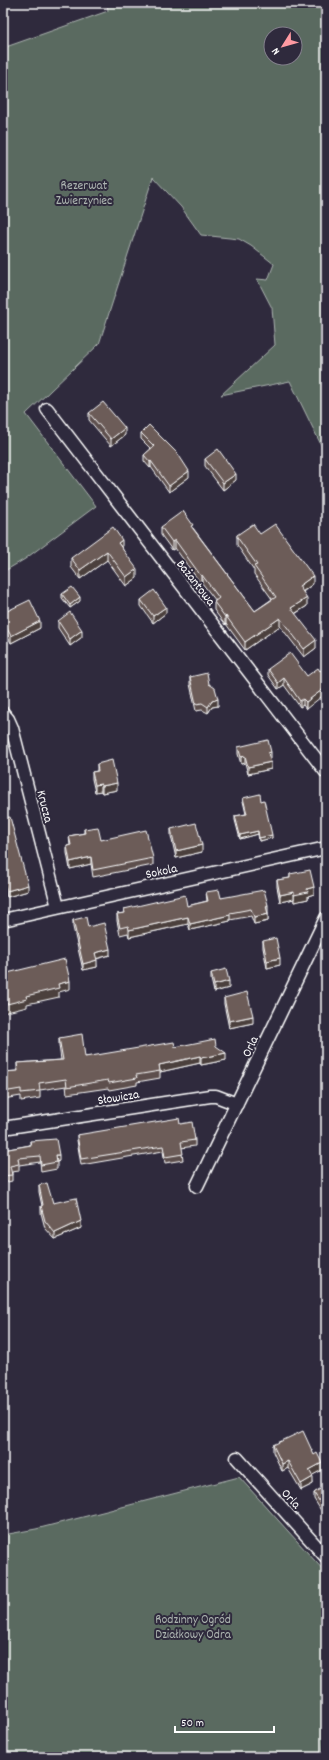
<svg xmlns="http://www.w3.org/2000/svg" width="329" height="1760" viewBox="0 0 329 1760" font-family="Dekko,sans-serif">
	<style>
		.green { fill: #5a6a61; stroke: #acb4b0; fill-rule: evenodd }
		.lines { fill: none; stroke-linecap: round; stroke-linejoin: round }
		.street-casing { stroke: #fff; stroke-width: 15 }
		.street { stroke: #2f2a3d; stroke-width: 12 }
		.wall { fill: #5d4f4d; stroke: #fff }
		.shaded-wall { fill: #4c403e; stroke: #fff }
		.building { fill: #6c5c59; stroke: #fff }
		.labels { text-anchor: middle; stroke-width: 4; stroke-linejoin: round; paint-order: stroke }
		.park-label { font-size: 13px; fill: #acb4b0; stroke: #2f2a3d }
		.street-label { font-size: 13px; fill: #fff; stroke: #2f2a3d }
	</style>
	<rect width="100%" height="100%" fill="#2f2a3d"/>
	<filter id="ink" filterUnits="userSpaceOnUse"><feTurbulence type="fractalNoise" baseFrequency=".025" numOctaves="2"/><feDisplacementMap in="SourceGraphic" scale="8" xChannelSelector="R" yChannelSelector="G"/><feConvolveMatrix kernelMatrix="1 2 1 2 8 2 1 2 1" color-interpolation-filters="sRGB"/></filter>
	<g filter="url(#ink)">
		<g class="green">
			<path d="M107,3h219v452l-36,-74 -69,14 54,-50 -3,-37 -15,-29 11,1 6,-16 -23,-18 -12,-7 -38,-4 -20,-28 -28,-30 -54,167 -73,70 70,92 -71,53 -22,13v-524l105,-37zM271,34h24v24h-24z"/>
			<path d="M239,1477l87,96v150l-4,34h-319v-222l33,-6z"/>
		</g>
		<g class="lines">
			<g class="street-casing">
				<g id="street">
					<path d="M47,409l279,363"/>
					<path d="M3,713l5,6 4,9 46,179"/>
					<path d="M3,920l323,-72"/>
					<path d="M3,1128l207,-32h6l21,8"/>
					<path d="M197,1186l129,-268"/>
					<path d="M237,1458l89,99"/>
				</g>
			</g>
			<use href="#street" class="street"/>
		</g>
		<g class="wall">
			<path d="M89,413l36,22 -14,11 -22,-26z"/>
			<path d="M141,433l48,44 -20,15 -18,-25 -1,1 -6,-7v-6l7,-6 -10,-10z"/>
			<path d="M205,459l31,21 -13,10 -18,-24z"/>
			<path d="M161,527l32,1 62,83 17,-12 -18,-25v-4l-17,-25v-10l23,-1 53,50 -10,8 4,14 -12,8 21,34 -12,9 -24,-31 -35,24 -19,-26 -1,1 -11,-15v-8l2,-1 -14,-18 -1,1 -26,-36 -3,2 -11,-15z"/>
			<path d="M122,548l15,30 -11,8 -19,-26 -27,19 -9,-12v-9z"/>
			<path d="M62,594l18,7 -10,7 -8,-10z"/>
			<path d="M141,600l25,13 -13,10 -12,-17z"/>
			<path d="M3,613l37,15 -29,15 -8,-16z"/>
			<path d="M58,621l24,16 -12,9 -12,-18z"/>
			<path d="M268,669l39,7 -1,33 -3,-4 -3,2 -16,-22 -6,4 -10,-14z"/>
			<path d="M190,677l19,7 9,22 -6,1 -4,6 -6,-3 -6,1 -6,-27z"/>
			<path d="M238,747l33,12h-1l1,10 -23,5 -3,-11 -4,1 -3,-10z"/>
			<path d="M97,764l20,26 -15,3 -1,-2 -6,1 -3,-13v-7l5,-1z"/>
			<path d="M243,798l18,3 11,37 -13,3 -1,-7 -18,5 -5,-19v-4l11,-2 -3,-13z"/>
			<path d="M3,818l25,73 -21,6 -4,-13z"/>
			<path d="M84,829l17,11 52,18v7l-60,12 -2,-13 -21,5 -3,-16v-7h3l-1,-10 15,-3z"/>
			<path d="M171,829l31,23 -26,6 -5,-22z"/>
			<path d="M290,874l24,20 -6,2v3l-14,3v-3l-14,3 -3,-15v-7l13,-2z"/>
			<path d="M206,892l15,6 47,7v16l-14,3 -3,-8 -21,4v1l-40,9 -2,-6 -59,13 -1,-4 -8,2 -3,-14v-7l7,-1v-4l63,-3 20,-5z"/>
			<path d="M73,920l15,7 22,28 -14,4 1,8 -14,3 -10,-43z"/>
			<path d="M263,941l17,24 -13,3 -4,-20z"/>
			<path d="M211,973l18,15 -15,4 -3,-13z"/>
			<path d="M224,998l29,25 -24,5 -5,-24z"/>
			<path d="M59,1038l26,19 90,-10 41,-1 10,14 -25,5 -1,-2 -40,9v6l-23,4v3l-28,5 -1,-2 -41,6 -1,-8 -26,4v8l-19,3v-5l-18,3v-27l14,-1v-8l44,-3 -2,-15z"/>
			<path d="M77,1135l118,5v6l-14,2 2,12 -18,3 -2,-12 -82,14 -4,-25z"/>
			<path d="M30,1141l29,20 -2,1v7l-16,3 -1,-10 -21,3v6l-7,1v9l-9,2v-33l27,-5z"/>
			<path d="M39,1185l14,18 28,25 -26,11 -10,-11 -4,-15v-7h1l-3,-14z"/>
			<path d="M273,1445l41,10 8,15 -10,5 1,9 -12,6 -13,-22 -6,3 -9,-19z"/>
			<path d="M326,1485v31l-1,1 -11,-18v-6z"/>
		</g>
		<g class="shaded-wall">
			<path d="M125,428v7l-14,11v-7z"/>
			<path d="M151,461v6l-1,1v-6z"/>
			<path d="M189,471v6l-20,15v-6z"/>
			<path d="M236,474v6l-13,10v-7z"/>
			<path d="M122,540v8l-4,-5z"/>
			<path d="M175,540v8l-3,2v-8z"/>
			<path d="M107,551v9l-27,19v-9z"/>
			<path d="M137,569v9l-11,8v-9z"/>
			<path d="M202,575v8l-1,1v-8z"/>
			<path d="M313,576v8l-14,10v-8z"/>
			<path d="M80,597v4l-10,7v-3z"/>
			<path d="M307,598v8l-16,10v-8z"/>
			<path d="M166,607v6l-13,10v-7z"/>
			<path d="M226,616v8l-1,1v-8z"/>
			<path d="M280,618v8l-35,24v-8z"/>
			<path d="M40,621v7l-29,15v-7z"/>
			<path d="M82,630v7l-12,9v-7z"/>
			<path d="M316,640v8l-12,9v-8z"/>
			<path d="M284,678v7l-6,4v-6z"/>
			<path d="M326,687v6l-20,16v-7z"/>
			<path d="M218,699v7l-6,1 -4,6v-6l4,-6z"/>
			<path d="M303,699v6l-3,2v-6z"/>
			<path d="M271,752v7l-3,1v-7z"/>
			<path d="M245,756v7l-4,1v-7z"/>
			<path d="M271,762v7l-23,5v-7z"/>
			<path d="M117,783v7l-15,3v-7z"/>
			<path d="M101,784v7l-6,1v-7z"/>
			<path d="M258,831v3l-18,5v-4z"/>
			<path d="M272,835v3l-13,3v-3z"/>
			<path d="M202,845v7l-26,6v-7z"/>
			<path d="M91,857v7l-21,5v-7z"/>
			<path d="M28,885v6l-21,6v-6z"/>
			<path d="M314,887v7l-6,2v3l-14,3v-7l13,-6z"/>
			<path d="M294,892v7l-14,3v-7z"/>
			<path d="M268,914v7l-14,3v-7z"/>
			<path d="M230,915v6l-40,9v-6z"/>
			<path d="M188,917v7l-59,13v-7z"/>
			<path d="M110,949v6l-15,4v-6z"/>
			<path d="M280,958v7l-13,3v-7z"/>
			<path d="M97,960v7l-14,3v-6z"/>
			<path d="M70,981v8l-11,3v5l-32,7v3l-24,6v-8l55,-21z"/>
			<path d="M229,981v7l-15,4v-7z"/>
			<path d="M253,1016v7l-24,5v-7z"/>
			<path d="M226,1053v7l-25,5v-7z"/>
			<path d="M200,1056v7l-40,9 -1,-7z"/>
			<path d="M56,1155h3v6l-3,1z"/>
			<path d="M81,1221v7l-26,11v-6z"/>
			<path d="M288,1461v7l-6,3v-7z"/>
			<path d="M322,1463v7l-13,7v-7z"/>
			<path d="M313,1477v7l-12,6v-6z"/>
		</g>
		<g class="building">
			<path d="M103,402l22,26 -14,11 -22,-26z"/>
			<path d="M149,425l29,29 11,17 -20,15 -18,-25 -1,1 -6,-7 10,-9 -13,-13z"/>
			<path d="M218,449l18,25 -13,9 -18,-24z"/>
			<path d="M183,511l10,14 -2,1 64,85 21,-14 -22,-31 3,-1 -20,-28v-2l16,-11 7,10 15,-10 38,52 -14,10 8,12 -16,10 25,32 -12,9 -24,-31 -35,24 -19,-26 -1,1 -11,-15 5,-4 -17,-23 -1,1 -26,-36 -3,2 -11,-15z"/>
			<path d="M113,527l9,13 -4,3 19,26 -11,8 -19,-26 -27,19 -9,-12z"/>
			<path d="M72,587l8,10 -10,8 -8,-11z"/>
			<path d="M154,590l12,17 -13,9 -12,-16z"/>
			<path d="M30,600l10,21 -29,15 -8,-15v-8z"/>
			<path d="M70,612l12,18 -12,9 -12,-18z"/>
			<path d="M290,653l17,23 11,-8 2,3 6,-4v20l-20,15 -3,-3 -3,2 -16,-23 -6,5 -10,-14z"/>
			<path d="M207,673l2,11 6,4 3,11 -6,2 -4,6 -6,-4 -6,1 -6,-27z"/>
			<path d="M268,740l3,12 -3,1 3,9 -23,5 -3,-11 -4,1 -3,-10z"/>
			<path d="M112,760l5,23 -15,3 -1,-2 -6,1 -3,-13 6,-1 -1,-7z"/>
			<path d="M260,794l1,7 3,-1 8,35 -13,3 -1,-7 -18,4 -5,-19 12,-2 -4,-16z"/>
			<path d="M10,817l18,68 -21,6 -4,-13v-60z"/>
			<path d="M196,823l6,22 -26,6 -5,-22z"/>
			<path d="M98,827l3,13 45,-10 7,28 -60,12 -2,-13 -21,5 -3,-16 4,-1 -2,-9 16,-3 -1,-4z"/>
			<path d="M310,870l4,17 -7,2 1,3 -14,3v-3l-14,3 -3,-15 13,-2v-4z"/>
			<path d="M219,890l2,8 43,-8 4,15 -2,1 2,8 -14,3 -3,-8 -21,4v2l-40,9 -2,-7 -59,13 -1,-4 -8,2 -3,-14 8,-1 -1,-4 61,-14 2,11 21,-5 -2,-9z"/>
			<path d="M86,917l2,10 16,-4 6,26 -15,4 2,7 -14,4 -10,-44z"/>
			<path d="M276,938l4,20 -13,3 -4,-20z"/>
			<path d="M65,959l5,22 -12,3 1,4 -33,8 1,3 -24,6v-31z"/>
			<path d="M226,969l3,12 -15,4 -3,-12z"/>
			<path d="M247,992l6,24 -24,5 -5,-23z"/>
			<path d="M82,1034l3,23 89,-15 1,5 40,-8 1,7 10,7 -25,5 -1,-2 -41,9 1,6 -24,4 1,3 -28,5 -1,-3 -41,7 -1,-8 -27,4 1,8 -19,2v-4l-18,3v-20l15,-1 -1,-8 46,-3 -4,-22z"/>
			<path d="M179,1118l1,6 12,-2 3,18 -14,2 2,12 -18,3 -2,-11 -82,13 -4,-24z"/>
			<path d="M56,1139l3,16h-3l1,7 -16,3 -1,-9 -22,2 1,6 -9,2 2,9 -9,1v-26l28,-5 -1,-4z"/>
			<path d="M47,1183l6,20 23,-5 5,23 -26,12 -10,-12 -4,-15 2,-1 -4,-20z"/>
			<path d="M303,1431l11,24 3,-2 5,10 -13,7 4,7 -12,7 -13,-23 -6,3 -9,-19z"/>
			<path d="M326,1485v25h-1l-11,-17z"/>
		</g>
	</g>
	<g class="labels">
		<g class="park-label">
			<text x="84" y="189">Rezerwat<tspan x="84" dy="15">Zwierzyniec</tspan></text>
			<text x="193" y="1623">Rodzinny Ogród<tspan x="193" dy="15">Działkowy Odra</tspan></text>
		</g>
		<g class="street-label">
			<text transform="translate(197 582) rotate(52)" y="5">Bażantowa</text>
			<text transform="translate(46 806) rotate(76)" y="5">Krucza</text>
			<text transform="translate(161 870) rotate(-12)" y="5">Sokola</text>
			<text transform="translate(249 1046) rotate(-65)" y="5">Orla</text>
			<text transform="translate(118 1096) rotate(-9)" y="5">Słowicza</text>
			<text transform="translate(292 1498) rotate(48)" y="5">Orla</text>
		</g>
	</g>
	<rect width="329" height="1760" fill="none" stroke="#2f2a3d" stroke-width="16"/>
	<rect x="8" y="8" width="313" height="1744" fill="none" stroke="#fff" stroke-width="1.5" filter="url(#ink)"/>
	<g transform="translate(283 46) rotate(233)"><circle r="19" fill="#2f2a3d" stroke="#827f8b"/>
	<path d="M0-3L7 15L0 10L-7 15Z" fill="#ff9aa2"/>
	<text y="-6" font-size="11" font-weight="bold" text-anchor="middle" fill="#ffffff">N</text>
	</g>
	<path d="M175 1726v6h99v-6" fill="none" stroke="#ffffff" stroke-width="2"/>
	<text x="181" y="1726" font-size="12" fill="#ffffff" stroke="#2f2a3d" stroke-width="3" paint-order="stroke">50 m</text>
</svg>
